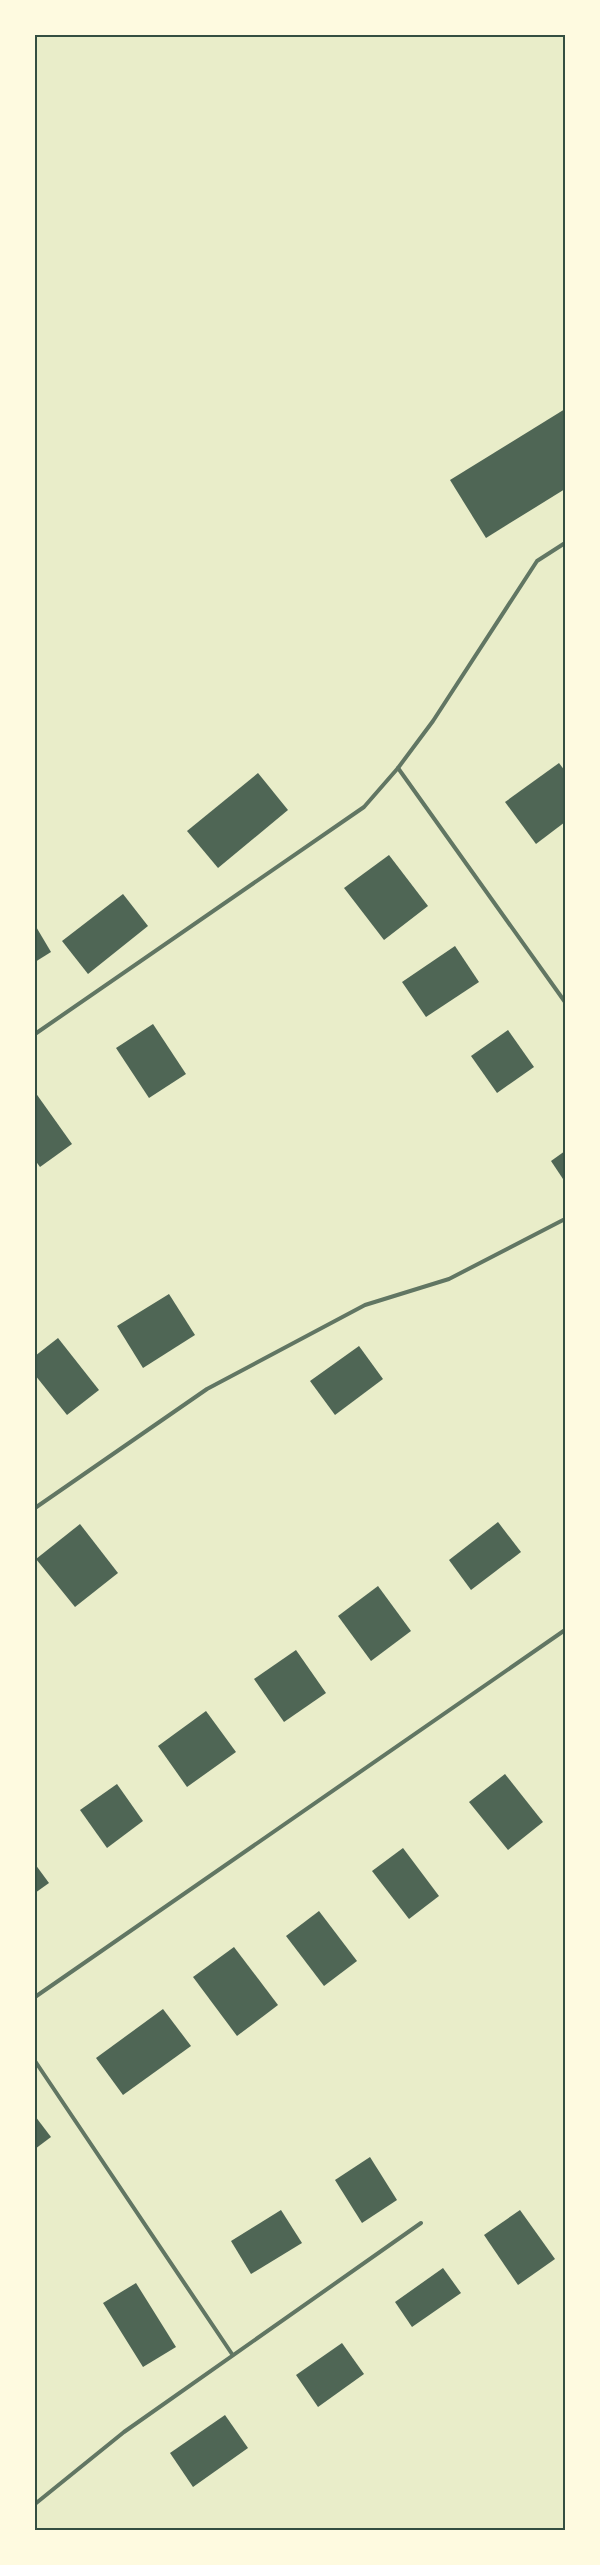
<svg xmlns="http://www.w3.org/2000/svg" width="600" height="2565" viewBox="0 0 600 2565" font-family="Rubik,sans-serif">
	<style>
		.building { fill: #4f6655 }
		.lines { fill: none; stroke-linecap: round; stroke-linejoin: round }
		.service { stroke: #617663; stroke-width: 4 }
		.neatline { fill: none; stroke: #344e41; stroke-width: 2 }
	</style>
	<rect width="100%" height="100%" fill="#e9edc9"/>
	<g class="building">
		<path d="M565,409v80l-79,49 -36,-58z"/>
		<path d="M559,763l6,8v51l-29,22 -31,-42z"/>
		<path d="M258,773l30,37 -70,58 -31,-37z"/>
		<path d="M389,855l39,51 -44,34 -40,-52z"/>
		<path d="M123,894l25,32 -60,48 -26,-33z"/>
		<path d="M35,925l16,27 -16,10z"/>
		<path d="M455,946l24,36 -53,35 -24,-35z"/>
		<path d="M153,1024l33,50 -37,24 -33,-50z"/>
		<path d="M508,1030l26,37 -37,26 -26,-37z"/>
		<path d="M35,1092l37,52 -32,23 -5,-7z"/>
		<path d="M565,1151v31l-14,-21z"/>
		<path d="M169,1294l26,41 -52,33 -26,-42z"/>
		<path d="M58,1338l41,52 -32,25 -32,-40v-19z"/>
		<path d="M359,1346l24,33 -48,36 -25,-34z"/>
		<path d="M498,1522l23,30 -50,38 -22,-30z"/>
		<path d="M80,1524l38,49 -43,34 -39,-48z"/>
		<path d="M378,1586l33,45 -40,30 -33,-45z"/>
		<path d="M296,1650l30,43 -42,29 -30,-43z"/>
		<path d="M206,1711l30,41 -49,35 -29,-41z"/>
		<path d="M505,1774l38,48 -35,28 -39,-48z"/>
		<path d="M117,1784l26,37 -36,27 -27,-38z"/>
		<path d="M403,1848l36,48 -30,23 -37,-48z"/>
		<path d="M35,1864l14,19 -14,10z"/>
		<path d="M319,1911l38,50 -33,25 -38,-50z"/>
		<path d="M234,1947l44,58 -41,31 -44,-59z"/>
		<path d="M163,2009l28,37 -68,49 -27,-37z"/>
		<path d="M35,2116l16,21 -16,12z"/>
		<path d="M370,2157l27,43 -35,23 -27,-43z"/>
		<path d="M281,2210l21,33 -51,31 -20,-33z"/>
		<path d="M520,2210l35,49 -37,26 -34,-50z"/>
		<path d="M443,2268l18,25 -49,34 -17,-25z"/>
		<path d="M136,2283l40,64 -33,20 -40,-64z"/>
		<path d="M342,2343l22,31 -46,33 -22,-32z"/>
		<path d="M225,2415l23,33 -55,39 -23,-34z"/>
	</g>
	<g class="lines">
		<g class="service">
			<path d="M398,768l167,234"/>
			<path d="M35,1034l329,-227 34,-39 35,-47 104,-160 28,-18"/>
			<path d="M35,1508l172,-119 158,-84 84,-26 116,-60"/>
			<path d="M35,1997l530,-367"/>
			<path d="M35,2061l197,293"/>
			<path d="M35,2504l89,-72 297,-209"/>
		</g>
	</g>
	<rect width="600" height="2565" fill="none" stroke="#fefae0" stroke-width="72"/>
	<rect x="36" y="36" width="528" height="2493" class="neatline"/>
</svg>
